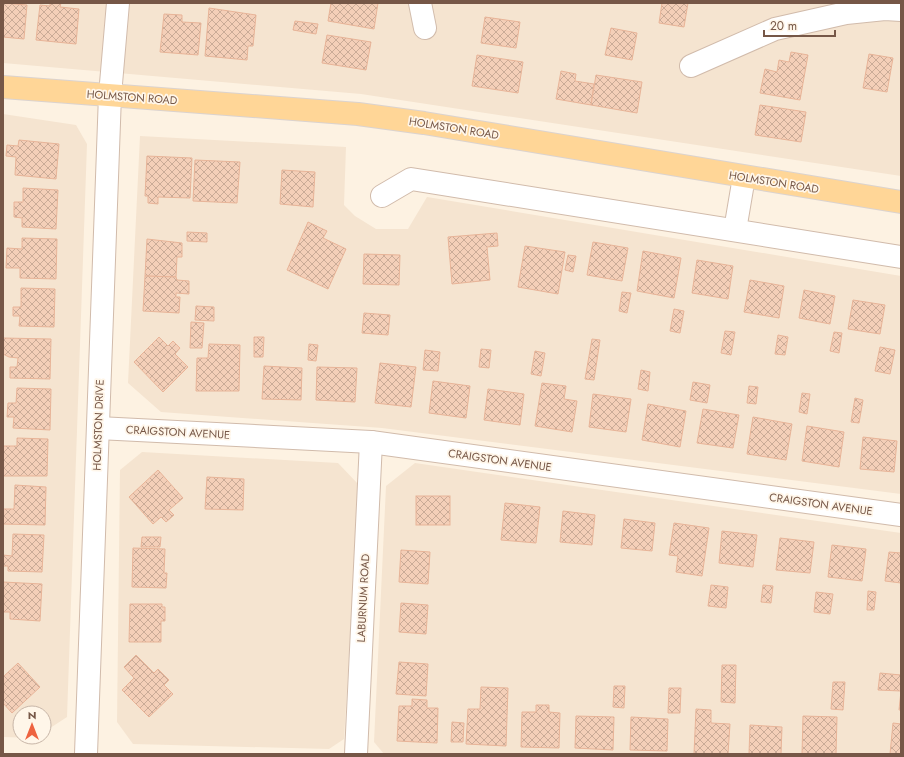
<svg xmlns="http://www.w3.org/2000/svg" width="904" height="757" viewBox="0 0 904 757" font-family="Jost,sans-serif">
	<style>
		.residential { fill: #f5e4d0 }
		.building { fill: url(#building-cross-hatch); stroke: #e8b498 }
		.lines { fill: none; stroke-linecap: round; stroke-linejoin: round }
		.minor-casing { stroke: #d1bbab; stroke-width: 24 }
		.major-casing { stroke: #dbd3cf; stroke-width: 24 }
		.minor { stroke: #fff; stroke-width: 22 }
		.major { stroke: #ffd697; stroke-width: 22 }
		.labels { text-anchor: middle; stroke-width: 3.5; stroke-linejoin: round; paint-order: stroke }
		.street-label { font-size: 11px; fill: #765747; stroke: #fff6e9 }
	</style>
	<defs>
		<pattern id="building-cross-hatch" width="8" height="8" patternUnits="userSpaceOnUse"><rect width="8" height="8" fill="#f4cfb8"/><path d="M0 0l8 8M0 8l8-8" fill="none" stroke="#caab97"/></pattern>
	</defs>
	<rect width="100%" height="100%" fill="#fdf2e2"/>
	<g class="residential">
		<path d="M3,3h898v173l-540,-82 -358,-31z"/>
		<path d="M3,114l73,11 11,19 -20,573 -23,15v-19h-24v24h16l-1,1 -32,-1z"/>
		<path d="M140,136l206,11 -2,58 11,11 21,13h32l19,-32 474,79v218l-519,-66 -221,-16 -33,-29z"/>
		<path d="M142,452l196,11 21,22 -15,254 -15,10 -196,-5 -16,-22 3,-252z"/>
		<path d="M415,463l486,70v221h-517l-10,-12 12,-256z"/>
	</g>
	<g class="building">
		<path d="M3,3l24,2 -3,34 -21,-2z"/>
		<path d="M50,3h11l-1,4 19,2 -3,35 -40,-4 4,-35 10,1z"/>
		<path d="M331,3h47l-4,26 -46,-8z"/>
		<path d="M662,3h26l-4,24 -25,-4z"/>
		<path d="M209,8l47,7 -3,31h-5l-1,14 -42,-4z"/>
		<path d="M164,14l18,1v7l19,1 -3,32 -38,-3z"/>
		<path d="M485,17l35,5 -4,26 -35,-5z"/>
		<path d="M295,21l23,3 -2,10 -23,-4z"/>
		<path d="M611,28l26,5 -5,27 -27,-5z"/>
		<path d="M327,35l44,7 -5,28 -44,-7z"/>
		<path d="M791,52l17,3 -8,45 -40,-7 5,-24 12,3 2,-12 10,2z"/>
		<path d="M869,54l24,4 -6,34 -24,-4z"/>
		<path d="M477,55l46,7 -5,31 -46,-7z"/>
		<path d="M561,71l15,3 -1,7 19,3 -3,21 -35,-6z"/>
		<path d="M596,75l46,7 -5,31 -46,-8z"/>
		<path d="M760,105l46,7 -5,30 -46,-7z"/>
		<path d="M19,140l40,4 -3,35 -41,-4 1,-18 -10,-1 1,-11 11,1z"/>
		<path d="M147,156l45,2 -2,40 -32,-1v7l-10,-1v-7h-3z"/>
		<path d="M195,160l45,2 -3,41 -44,-2z"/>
		<path d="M282,170l33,2 -2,35 -33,-3z"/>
		<path d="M23,188l35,2 -2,39 -34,-2v-9l-8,-1v-15h9z"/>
		<path d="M308,222l19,9 -4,7 23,11 -18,40 -41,-19z"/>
		<path d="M187,232l20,1v9l-20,-1z"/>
		<path d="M497,233l1,13 -11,1 3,33 -38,4 -4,-47z"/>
		<path d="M22,238l35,1 -1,40 -36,-1v-10h-14l1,-20 15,1z"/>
		<path d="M147,239l35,4v14h-5l-1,20 -31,-1z"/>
		<path d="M593,242l35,6 -6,33 -35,-6z"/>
		<path d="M525,246l40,6 -7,42 -40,-7z"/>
		<path d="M643,251l38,7 -7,40 -37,-7z"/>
		<path d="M364,254l36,1 -1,30 -36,-1z"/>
		<path d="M568,255l8,1 -3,16 -8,-2z"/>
		<path d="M697,260l36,6 -5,33 -36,-6z"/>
		<path d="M145,276l31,1 1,3 12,1v13l-13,-1v4h4l-1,16 -36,-2z"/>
		<path d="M750,280l34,6 -5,32 -35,-6z"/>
		<path d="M21,288l34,1 -1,38 -35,-1 1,-10h-7v-9h8z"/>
		<path d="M804,290l31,6 -5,28 -31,-6z"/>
		<path d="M622,292l9,1 -4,20 -8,-2z"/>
		<path d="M853,300l32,5 -5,29 -32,-5z"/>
		<path d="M196,306l18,1v14l-19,-1z"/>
		<path d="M674,309l10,2 -4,22 -10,-2z"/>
		<path d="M364,313l26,2 -2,20 -26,-2z"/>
		<path d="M191,322l13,1 -2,25h-12z"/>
		<path d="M725,331l10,1 -4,23 -10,-2z"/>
		<path d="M834,332l8,1 -3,20 -9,-2z"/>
		<path d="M778,335l10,2 -3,18 -10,-1z"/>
		<path d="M159,337l9,9 5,-5 7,7 -5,6 13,13 -25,25 -29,-30z"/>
		<path d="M254,337h10l-1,20h-9z"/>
		<path d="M3,338l48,1 -1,40 -40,-1v-11h7l1,-9 -9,-1 -6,-3z"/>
		<path d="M592,339l8,1 -6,40 -9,-1z"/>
		<path d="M209,344l31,1 -1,46h-43l1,-33h11z"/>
		<path d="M309,344l9,1 -2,16 -8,-1z"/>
		<path d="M880,347l15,3 -5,24 -15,-3z"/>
		<path d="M481,349l10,1 -2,18 -10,-1z"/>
		<path d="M425,350l15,2 -2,19 -15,-1z"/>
		<path d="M535,351l10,2 -4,23 -10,-2z"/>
		<path d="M380,363l36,4 -5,40 -36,-4z"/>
		<path d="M264,366l38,2 -1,32 -39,-1z"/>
		<path d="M317,367l40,1 -2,34 -39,-2z"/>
		<path d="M641,370l9,2 -2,19 -10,-2z"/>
		<path d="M433,381l37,5 -4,32 -37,-5z"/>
		<path d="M693,382l17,3 -3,18 -17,-3z"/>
		<path d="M542,383l24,3 -2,13 13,2 -5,31 -37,-6z"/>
		<path d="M749,386l9,1 -2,17 -9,-1z"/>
		<path d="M17,388l34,1 -1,41 -37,-2 1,-11h-7l1,-14h8z"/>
		<path d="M488,389l36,5 -4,31 -36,-5z"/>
		<path d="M802,393l8,1 -3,20 -8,-2z"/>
		<path d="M593,394l38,5 -5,33 -37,-5z"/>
		<path d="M855,398l8,2 -4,23 -8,-1z"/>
		<path d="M648,404l38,7 -6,36 -38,-7z"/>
		<path d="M703,409l36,6 -6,33 -36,-5z"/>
		<path d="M753,417l39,7 -6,36 -39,-6z"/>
		<path d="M807,426l37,6 -5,35 -37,-6z"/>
		<path d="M863,437l34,4 -3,31 -34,-3z"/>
		<path d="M17,438l31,1 -1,37h-44v-30h14z"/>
		<path d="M158,470l25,28 -14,12 5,5 -8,7 -5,-5 -8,7 -24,-27z"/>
		<path d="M207,477l37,2 -1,31 -38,-1z"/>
		<path d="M15,485l31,2 -1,38 -42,-1v-15h11z"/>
		<rect x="416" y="496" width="34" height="29"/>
		<path d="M505,503l35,4 -4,36 -35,-3z"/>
		<path d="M563,511l32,4 -3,30 -32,-3z"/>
		<path d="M624,519l31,4 -3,28 -31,-3z"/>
		<path d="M674,523l35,5 -7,48 -26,-4 2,-16 -9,-1z"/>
		<path d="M722,531l35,4 -4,32 -34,-4z"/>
		<path d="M13,534l31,1 -2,37 -34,-1v-5h-5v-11l9,1z"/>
		<path d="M142,537h19l-1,10h-19z"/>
		<path d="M780,538l34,4 -4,31 -34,-3z"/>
		<path d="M832,545l34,4 -4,32 -34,-4z"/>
		<path d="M133,548l32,1 -1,24h3l-1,15 -34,-1z"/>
		<path d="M401,550l29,2 -2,32 -29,-2z"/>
		<path d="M889,552l12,1v30l-16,-2z"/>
		<path d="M3,582l39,2 -2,37 -30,-2v-7h-7z"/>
		<path d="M711,585l17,2 -2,21 -18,-2z"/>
		<path d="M763,585l10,1 -2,17 -10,-1z"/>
		<path d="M868,591l8,1 -2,18h-7z"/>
		<path d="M816,592l17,2 -3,20 -16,-2z"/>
		<path d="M401,603l27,2 -2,29 -27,-2z"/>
		<path d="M130,604h32v3h3v14h-4v21h-32z"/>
		<path d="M136,655l18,18 4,-4 11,11 -5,5 9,9 -24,23 -27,-27 12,-12 -10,-11z"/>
		<path d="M399,662l29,2 -2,32 -30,-2z"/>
		<path d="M18,663l22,24 -28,26 -9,-10v-26z"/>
		<path d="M722,665h14l-1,38 -14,-1z"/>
		<path d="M880,673l21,2v35h-2l2,-19 -23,-1z"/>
		<path d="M833,682h12l-2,28 -12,-1z"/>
		<path d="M614,686h11l-1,22 -11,-1z"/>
		<path d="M481,687l27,1 -2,58 -40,-2 2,-35h12z"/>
		<path d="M669,688h12l-1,25h-12z"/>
		<path d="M412,699l15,1v8h11l-1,35 -40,-2 2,-35h13z"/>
		<path d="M536,705h13v7l11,1 -1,35 -38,-1 1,-35h14z"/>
		<path d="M696,709l15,1v13l19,1 -2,30h-34z"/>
		<path d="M576,716l38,1 -1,33 -38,-2z"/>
		<path d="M803,716l34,1 -1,37h-34z"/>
		<path d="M631,717l37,2 -1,32 -37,-1z"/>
		<path d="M452,722l12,1 -1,19h-12z"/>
		<path d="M893,723l8,1v30h-11z"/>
		<path d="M750,725l32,2 -1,27h-32z"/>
	</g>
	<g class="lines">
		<g class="minor-casing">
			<g id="minor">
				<path d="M420,3l5,25"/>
				<path d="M691,66l84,-37 71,-16 39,-4 16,1"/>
				<path d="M382,196l29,-17 490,78"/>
				<path d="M735,230l9,-53"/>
				<path d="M98,428l273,14 530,73"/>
				<path d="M86,754l24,-659 8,-92"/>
				<path d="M356,754l15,-312"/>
			</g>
		</g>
		<g class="major-casing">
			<path id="major" d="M3,87l355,27 66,9 477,79"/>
		</g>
		<use href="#minor" class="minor"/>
		<use href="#major" class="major"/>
	</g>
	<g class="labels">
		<g class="street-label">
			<text transform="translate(132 97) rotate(4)" y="4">HOLMSTON ROAD</text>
			<text transform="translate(454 128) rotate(9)" y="4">HOLMSTON ROAD</text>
			<text transform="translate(774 182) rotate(9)" y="4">HOLMSTON ROAD</text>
			<text transform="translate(98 425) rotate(-88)" y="4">HOLMSTON DRIVE</text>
			<text transform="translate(178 432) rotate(3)" y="4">CRAIGSTON AVENUE</text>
			<text transform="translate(500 460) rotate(8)" y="4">CRAIGSTON AVENUE</text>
			<text transform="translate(821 504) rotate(8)" y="4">CRAIGSTON AVENUE</text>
			<text transform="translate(363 598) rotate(-87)" y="4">LABURNUM ROAD</text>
		</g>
	</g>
	<rect width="904" height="757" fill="none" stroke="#765747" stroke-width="8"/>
	<g transform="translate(32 725)"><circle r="19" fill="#fff6e9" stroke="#c8b6a8"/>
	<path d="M0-3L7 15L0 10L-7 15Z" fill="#ee6340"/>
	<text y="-6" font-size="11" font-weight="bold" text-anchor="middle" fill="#765747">N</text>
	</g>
	<path d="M764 30v6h71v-6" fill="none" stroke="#765747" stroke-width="2"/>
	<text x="770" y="30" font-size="12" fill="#765747" stroke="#fff6e9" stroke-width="3" paint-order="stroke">20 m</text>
</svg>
